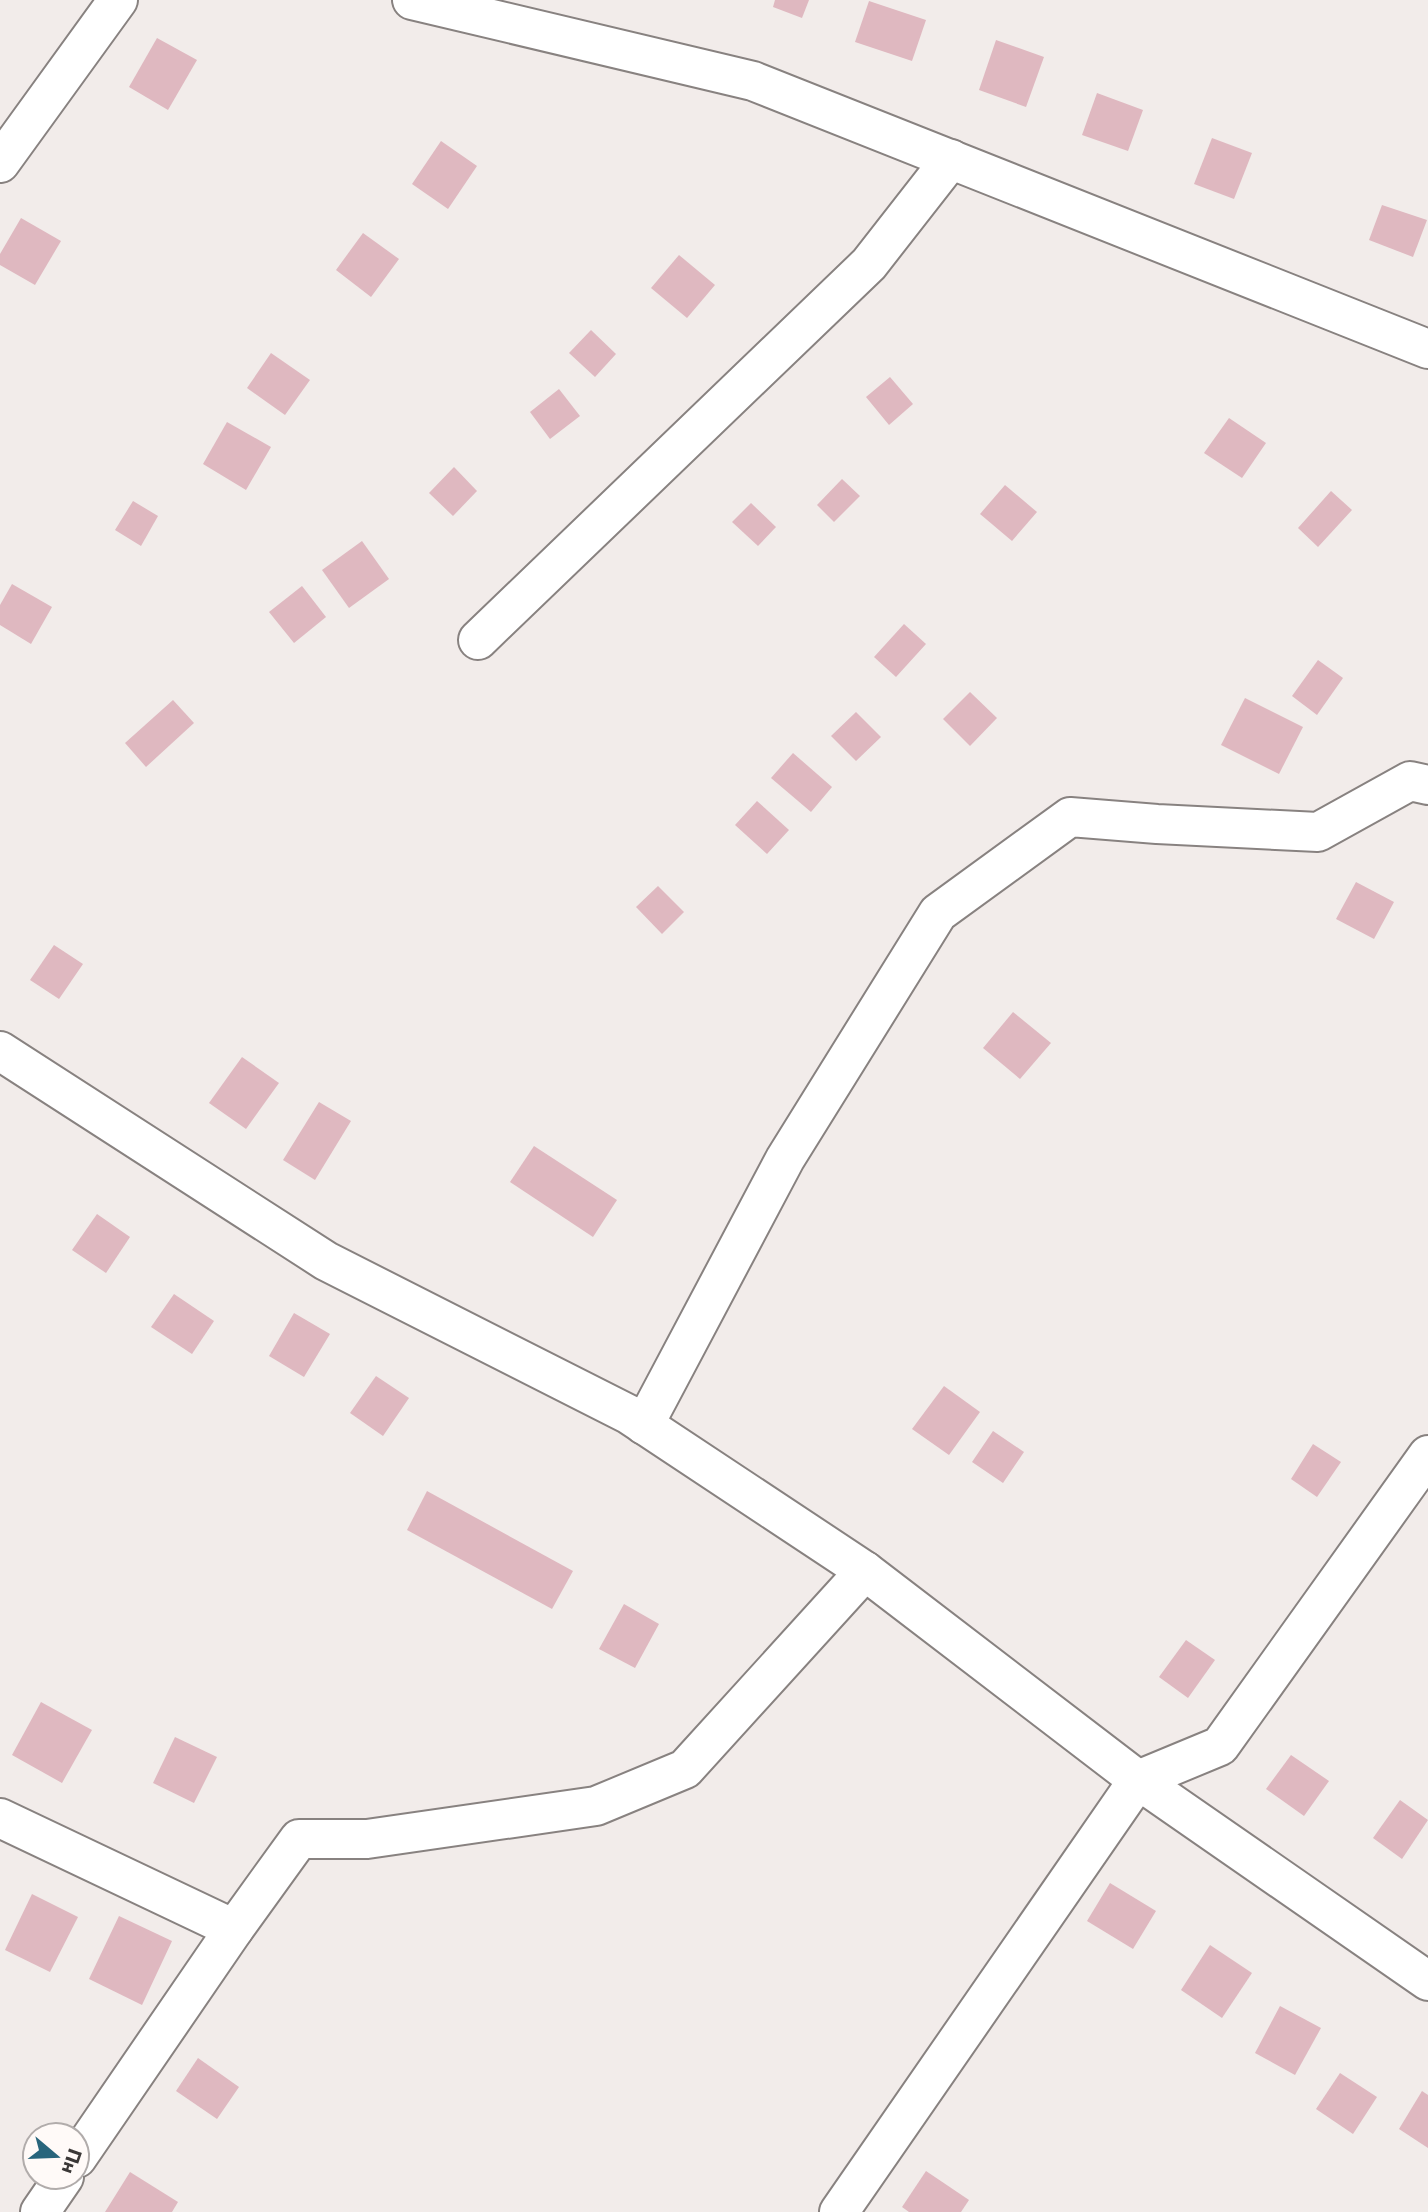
<svg xmlns="http://www.w3.org/2000/svg" width="1428" height="2212" viewBox="0 0 1428 2212" font-family="Commissioner,sans-serif">
	<style>
		.building { fill: #dfb8c0 }
		.lines { fill: none; stroke-linecap: round; stroke-linejoin: round }
		.minor-casing { stroke: #888280; stroke-width: 42 }
		.minor { stroke: #fff; stroke-width: 38 }
	</style>
	<rect width="100%" height="100%" fill="#f2ecea"/>
	<g class="building">
		<path d="M775,0h34l-7,18 -29,-11z"/>
		<path d="M869,1l57,19 -14,41 -57,-19z"/>
		<path d="M157,38l40,22 -29,50 -39,-23z"/>
		<path d="M996,40l48,17 -18,50 -47,-17z"/>
		<path d="M1097,93l46,17 -15,41 -46,-16z"/>
		<path d="M1212,138l40,15 -18,46 -40,-15z"/>
		<path d="M441,141l36,25 -29,43 -36,-25z"/>
		<path d="M1382,205l45,15 -14,37 -44,-17z"/>
		<path d="M21,218l40,23 -26,44 -35,-20v-11z"/>
		<path d="M363,233l36,26 -28,38 -35,-27z"/>
		<path d="M679,255l36,30 -28,33 -36,-30z"/>
		<path d="M591,330l25,24 -21,23 -26,-24z"/>
		<path d="M271,353l39,27 -25,35 -38,-27z"/>
		<path d="M890,377l23,27 -24,21 -23,-28z"/>
		<path d="M559,389l21,27 -30,23 -20,-27z"/>
		<path d="M1229,418l37,25 -24,35 -38,-25z"/>
		<path d="M227,422l44,25 -25,43 -43,-26z"/>
		<path d="M454,467l23,24 -24,25 -24,-23z"/>
		<path d="M842,479l18,17 -26,26 -17,-17z"/>
		<path d="M1005,485l32,27 -25,29 -32,-27z"/>
		<path d="M1331,491l21,19 -34,37 -20,-19z"/>
		<path d="M133,501l25,15 -17,30 -26,-16z"/>
		<path d="M751,503l25,24 -18,19 -26,-24z"/>
		<path d="M362,541l27,38 -40,29 -27,-38z"/>
		<path d="M12,584l40,23 -21,37 -31,-19v-20z"/>
		<path d="M302,586l24,31 -32,26 -25,-31z"/>
		<path d="M904,624l22,20 -30,33 -22,-20z"/>
		<path d="M1318,660l25,18 -26,37 -25,-19z"/>
		<path d="M970,692l27,26 -27,28 -27,-27z"/>
		<path d="M1245,698l58,29 -24,47 -58,-29z"/>
		<path d="M173,700l21,23 -48,44 -21,-24z"/>
		<path d="M856,712l25,25 -25,24 -25,-25z"/>
		<path d="M793,753l39,34 -21,25 -40,-34z"/>
		<path d="M757,801l32,29 -22,24 -32,-29z"/>
		<path d="M1356,882l38,20 -20,37 -38,-20z"/>
		<path d="M658,886l26,26 -22,22 -26,-27z"/>
		<path d="M54,945l29,19 -24,35 -29,-19z"/>
		<path d="M1013,1012l38,31 -31,36 -37,-31z"/>
		<path d="M242,1057l37,26 -33,46 -37,-26z"/>
		<path d="M319,1102l32,19 -36,59 -32,-20z"/>
		<path d="M534,1146l83,54 -24,37 -83,-55z"/>
		<path d="M97,1214l33,23 -24,36 -34,-23z"/>
		<path d="M174,1294l40,27 -22,33 -41,-27z"/>
		<path d="M294,1313l36,21 -26,43 -35,-21z"/>
		<path d="M376,1376l33,22 -26,38 -33,-23z"/>
		<path d="M944,1386l36,26 -31,43 -37,-26z"/>
		<path d="M993,1431l31,21 -21,31 -31,-21z"/>
		<path d="M1313,1444l28,18 -24,35 -26,-18z"/>
		<path d="M427,1491l146,80 -21,38 -145,-79z"/>
		<path d="M624,1604l35,20 -24,44 -36,-19z"/>
		<path d="M1186,1640l29,20 -27,38 -29,-21z"/>
		<path d="M41,1702l51,28 -30,53 -50,-28z"/>
		<path d="M175,1737l42,20 -23,46 -41,-20z"/>
		<path d="M1291,1755l38,26 -25,35 -38,-27z"/>
		<path d="M1400,1800l28,20 -26,39 -29,-21z"/>
		<path d="M1110,1883l46,28 -23,38 -46,-28z"/>
		<path d="M32,1894l46,23 -28,55 -45,-22z"/>
		<path d="M119,1916l53,25 -30,64 -53,-26z"/>
		<path d="M1210,1945l42,28 -30,45 -41,-28z"/>
		<path d="M1280,2006l41,22 -26,47 -40,-22z"/>
		<path d="M198,2058l41,29 -22,32 -41,-28z"/>
		<path d="M1340,2073l37,24 -24,37 -37,-25z"/>
		<path d="M1422,2091l6,4v53l-29,-19z"/>
		<path d="M926,2171l43,29 -8,12h-52l-7,-5z"/>
		<path d="M130,2172l48,30 -6,10h-67z"/>
	</g>
	<g class="lines">
		<g class="minor-casing">
			<g id="minor">
				<path d="M412,0l341,81 675,268"/>
				<path d="M0,163l118,-163"/>
				<path d="M478,640l391,-376 82,-105"/>
				<path d="M0,1051l326,210 302,153 237,157 273,209 290,201"/>
				<path d="M644,1425l141,-266 153,-246 132,-96 87,7 161,8 92,-51 18,4"/>
				<path d="M0,1818l234,111"/>
				<path d="M77,2158l157,-229 65,-90h68l229,-33 89,-37 180,-198"/>
				<path d="M40,2212l24,-35"/>
				<path d="M839,2212l299,-432 82,-34 208,-291"/>
			</g>
		</g>
		<use href="#minor" class="minor"/>
	</g>
	<g transform="translate(56 2156) rotate(109)"><circle r="33" fill="#fffaf8" stroke="#b1acab" stroke-width="2"/>
	<path d="M0-5L12 26L0 18L-12 26Z" fill="#28657c"/>
	<text y="-10" font-size="19" font-weight="bold" text-anchor="middle" fill="#3b3837">Пн</text>
	</g>
</svg>
